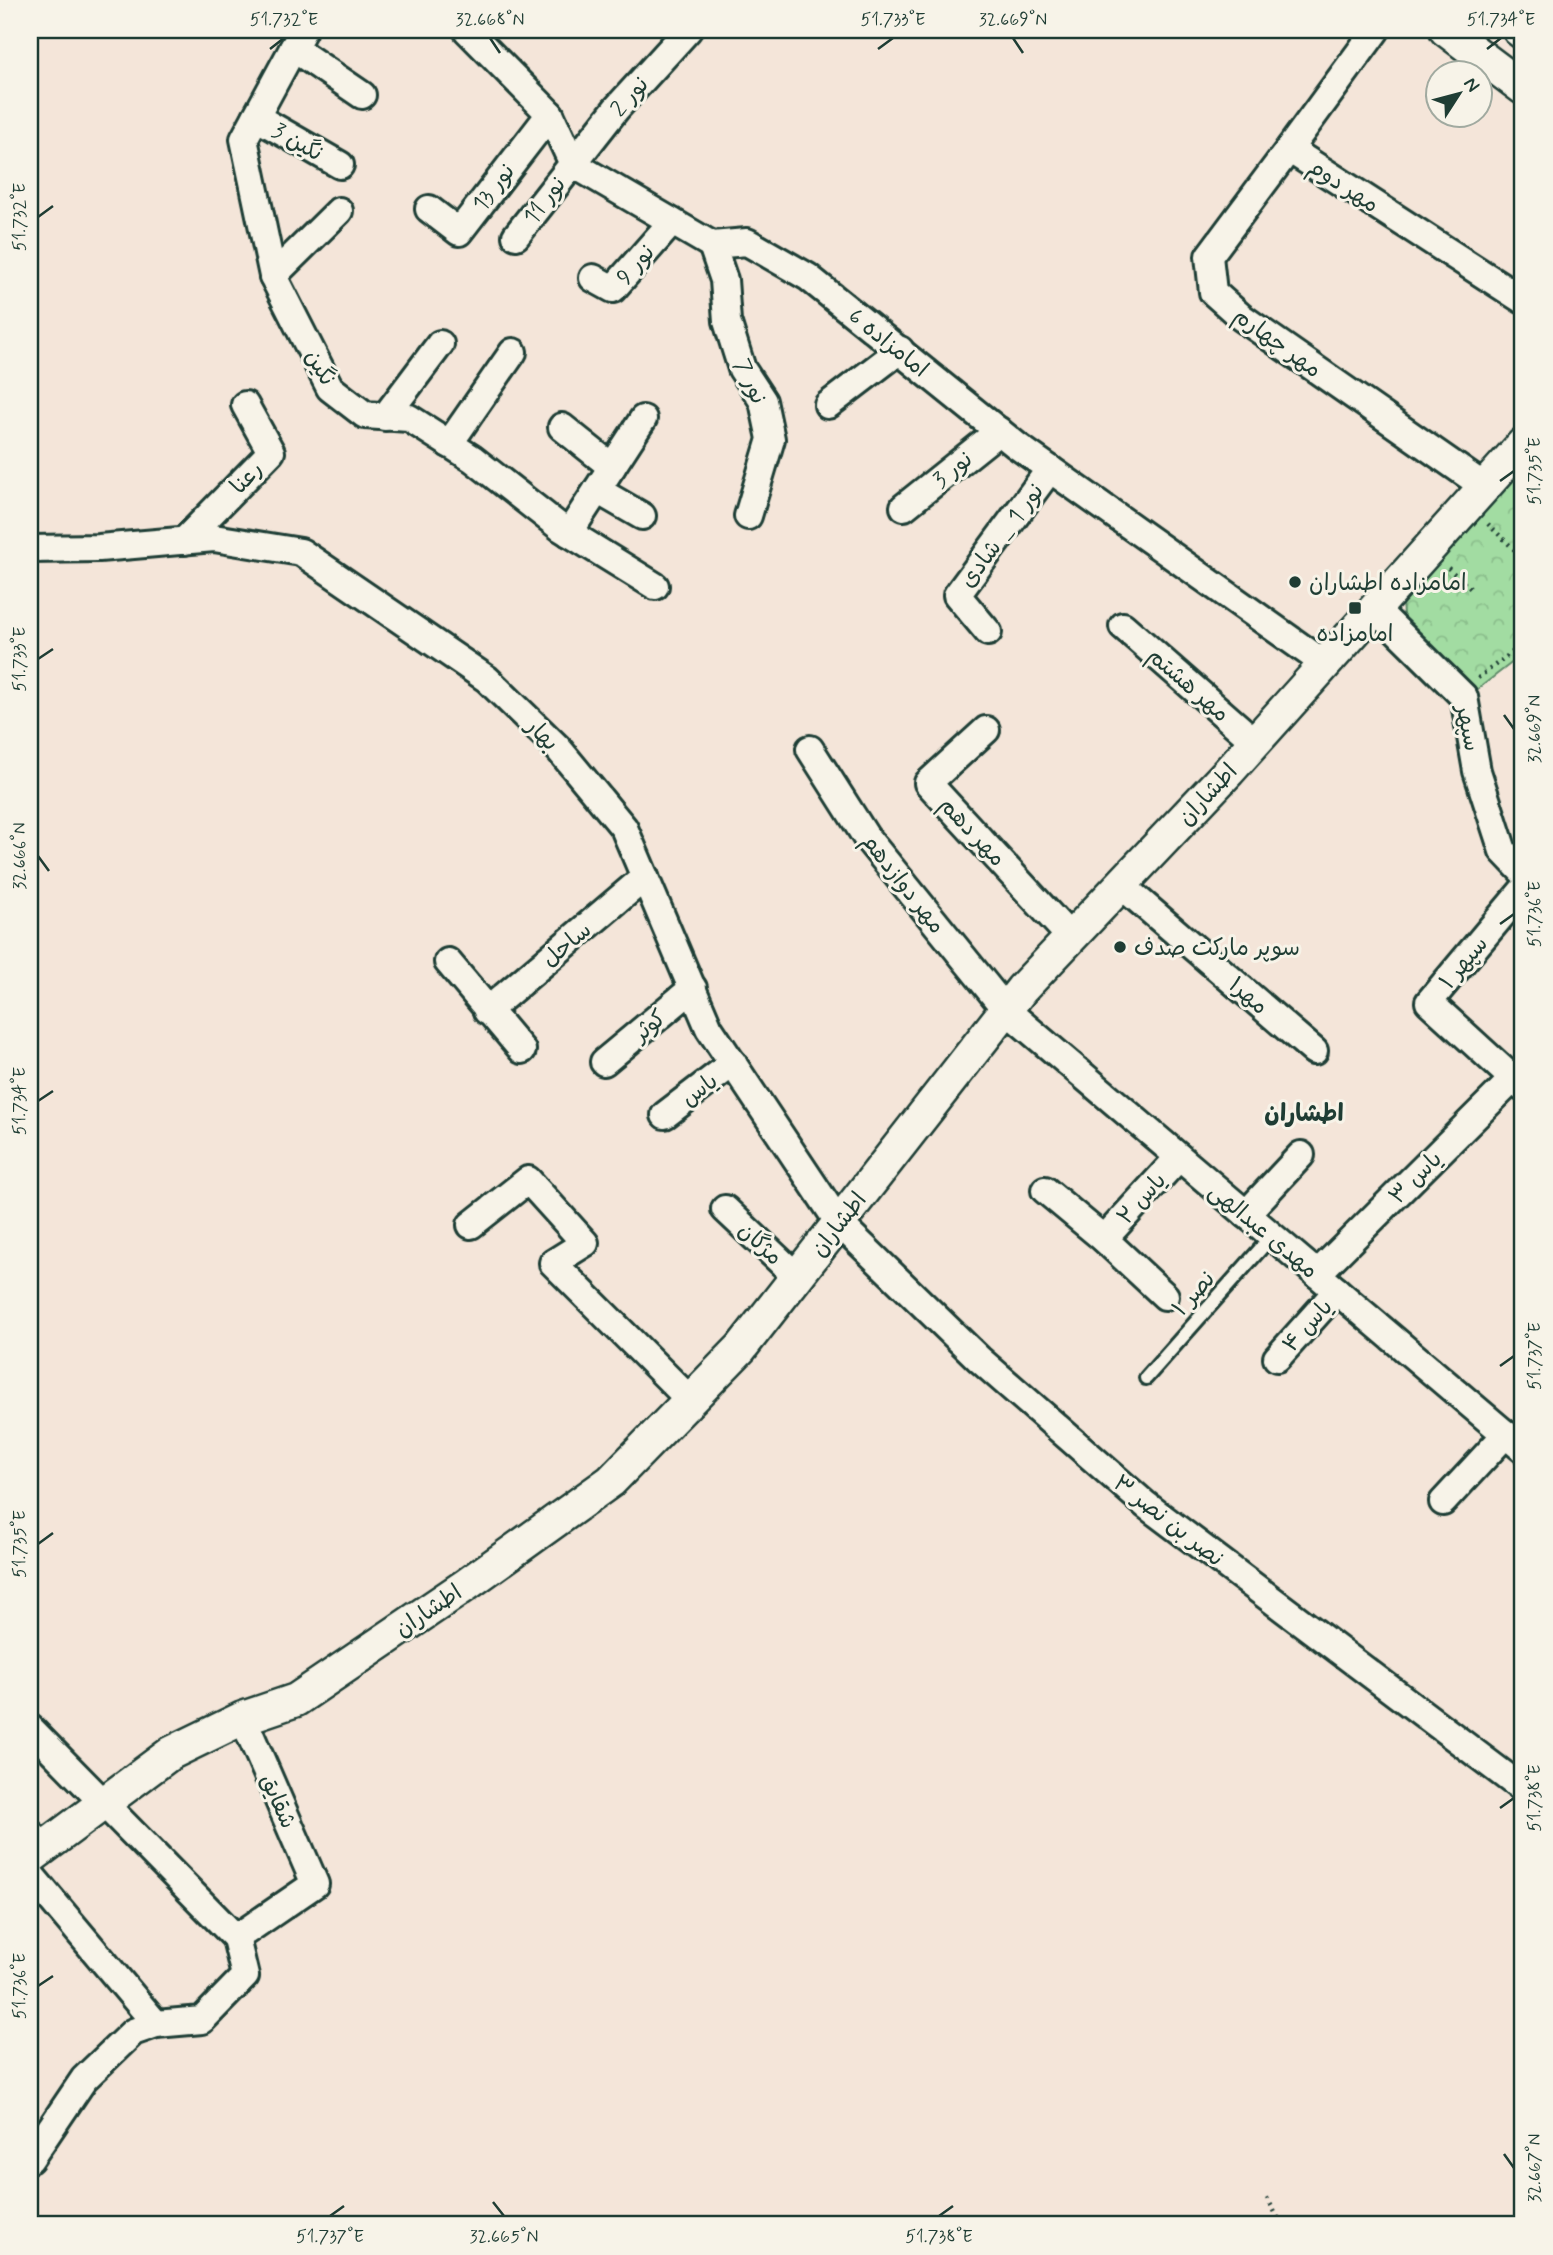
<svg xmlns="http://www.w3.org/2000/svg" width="1553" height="2255" viewBox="0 0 1553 2255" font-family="Mynerve,'Playpen Sans Arabic',sans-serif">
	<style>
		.park { fill: url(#park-crowns); stroke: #608c6b; stroke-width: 2 }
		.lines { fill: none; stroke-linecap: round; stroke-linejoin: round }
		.service-casing { stroke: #1f3d34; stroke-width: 18 }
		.minor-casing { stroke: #1f3d34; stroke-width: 32 }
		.tertiary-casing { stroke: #1f3d34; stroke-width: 37 }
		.path { stroke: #1f3d34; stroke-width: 4.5; stroke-dasharray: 2 5; stroke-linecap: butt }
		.service { stroke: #f7f3e8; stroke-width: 12 }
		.minor { stroke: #f7f3e8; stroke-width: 26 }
		.tertiary { stroke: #f7f3e8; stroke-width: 32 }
		.ticks { fill: none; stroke: #1f3d34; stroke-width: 2.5 }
		.poi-dot { fill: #1f3d34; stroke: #f7f3e8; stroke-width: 2.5 }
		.labels { text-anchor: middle; stroke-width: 6; stroke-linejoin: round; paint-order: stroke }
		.street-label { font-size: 23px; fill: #1f3d34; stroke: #f7f3e8 }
		.poi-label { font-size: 23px; fill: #1f3d34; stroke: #f7f3e8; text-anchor: start }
		.neighbourhood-label { font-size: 24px; font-weight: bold; fill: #1f3d34; stroke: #f7f3e8 }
		.neatline { fill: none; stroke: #1f3d34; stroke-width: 2.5 }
		.ticks-label { font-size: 18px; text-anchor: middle; fill: #1f3d34 }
	</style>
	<defs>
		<pattern id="park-crowns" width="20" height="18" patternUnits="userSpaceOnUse" patternTransform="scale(1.75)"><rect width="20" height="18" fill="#a2dca2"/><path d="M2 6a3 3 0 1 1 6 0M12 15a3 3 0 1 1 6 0" fill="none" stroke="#8bbe8c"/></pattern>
	</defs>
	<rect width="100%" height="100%" fill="#f4e5d9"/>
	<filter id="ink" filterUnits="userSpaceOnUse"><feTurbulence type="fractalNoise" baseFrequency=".0143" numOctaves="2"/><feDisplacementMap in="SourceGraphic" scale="14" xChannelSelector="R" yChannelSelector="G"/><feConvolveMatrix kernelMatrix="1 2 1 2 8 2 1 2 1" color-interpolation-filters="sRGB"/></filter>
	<g filter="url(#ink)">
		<path class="park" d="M1523,468v186l-49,38 -70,-65 -2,-25z"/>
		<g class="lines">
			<g class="service-casing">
				<g id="service">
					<path d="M1146,1378l126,-142"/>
					<path d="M30,1824l19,17"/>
				</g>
			</g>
			<g class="minor-casing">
				<g id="minor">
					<path d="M303,30l-59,109 29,137 57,112 35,27 44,3 64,41 88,69 94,58"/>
					<path d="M467,30l83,84 23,50 139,81 35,-3 61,35 208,168 309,219"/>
					<path d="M1376,30l-87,119 234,151"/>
					<path d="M293,48l69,47"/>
					<path d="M256,117l84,48"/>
					<path d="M1289,149l-80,107 4,36 28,25 244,170"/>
					<path d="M429,209l30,23 91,-118"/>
					<path d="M516,236l100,-127 72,-79"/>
					<path d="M712,245l12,35 3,41 15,48 21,32 8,38 -23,77"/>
					<path d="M273,276l66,-65"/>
					<path d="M593,278l20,11 59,-67"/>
					<path d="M828,405l72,-55"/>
					<path d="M385,417l55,-73"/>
					<path d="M562,427l50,40"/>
					<path d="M449,444l64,-92"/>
					<path d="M597,490l45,26"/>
					<path d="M904,507l95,-76"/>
					<path d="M569,533l74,-114"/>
					<path d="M184,541l87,-89 -26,-47"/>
					<path d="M30,549l69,-1 115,-10 87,14 186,127 70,68 67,81 85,200 130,195 140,136 167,146 377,284"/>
					<path d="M1375,609l89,88 13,74 26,80 20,21"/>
					<path d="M1123,626l132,116"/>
					<path d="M988,632l-31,-37 93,-126"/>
					<path d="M986,730l-58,53 143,155"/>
					<path d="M810,749l56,88 140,173 517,439"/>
					<path d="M1121,885l193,166"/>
					<path d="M1523,890l-94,112 94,86"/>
					<path d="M448,962l74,88"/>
					<path d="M487,1011l158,-134"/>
					<path d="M604,1062l89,-74"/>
					<path d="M665,1115l68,-52"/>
					<path d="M1045,1190l59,49 61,57"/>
					<path d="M725,1209l72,68"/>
					<path d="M1246,1214l55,-59"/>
					<path d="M471,1225l57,-45 57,63 -32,20 137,137"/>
					<path d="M1104,1239l75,-82"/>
					<path d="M1317,1274l196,-195"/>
					<path d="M1277,1358l60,-67"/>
					<path d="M1443,1502l63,-68"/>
					<path d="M30,1728l206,210"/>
					<path d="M30,1874l126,150"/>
					<path d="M30,2159l54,-80 49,-47 23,-8 46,-4 43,-44 -9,-38 79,-54 -72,-166"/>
				</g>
			</g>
			<g class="tertiary-casing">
				<g id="tertiary">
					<path d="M1446,30l77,58"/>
					<path d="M1519,30l4,3"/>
					<path d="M30,1858l141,-105 72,-35 53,-18 170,-115 145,-104 130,-133 281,-359 207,-218 294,-327"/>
				</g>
			</g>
			<g class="path">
				<path d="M1488,524l35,34"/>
				<path d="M1448,568l25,23"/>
				<path d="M1478,678l45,-34"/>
				<path d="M1267,2198l15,27"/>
			</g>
			<use href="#service" class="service"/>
			<use href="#minor" class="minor"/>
			<use href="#tertiary" class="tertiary"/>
		</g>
	</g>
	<path class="ticks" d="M490,38l10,15M1013,38l10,15M270,49l14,-11M878,49l15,-11M1487,49l14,-11M38,217l15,-11M1500,481l14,-10M38,659l15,-10M1504,715l10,14M38,856l11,15M1500,924l14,-10M38,1101l15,-10M1500,1366l14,-10M38,1544l15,-11M1500,1808l14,-10M38,1986l15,-10M1504,2154l10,14M493,2202l11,14M330,2216l14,-10M939,2216l14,-10"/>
	<g class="poi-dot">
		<circle cx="1295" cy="582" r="7"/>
		<rect x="1348" y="601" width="14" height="14" rx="3.5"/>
		<circle cx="1120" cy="947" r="7"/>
	</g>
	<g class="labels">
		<g class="street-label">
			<text transform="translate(629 96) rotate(-49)" y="8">نور 2</text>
			<text transform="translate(298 141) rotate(30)" y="8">نگین 3</text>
			<text transform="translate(1344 185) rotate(33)" y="8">مهر دوم</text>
			<text transform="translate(493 187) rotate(-52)" y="8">نور 13</text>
			<text transform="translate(544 200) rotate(-52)" y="8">نور 11</text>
			<text transform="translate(635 264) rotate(-49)" y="8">نور 9</text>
			<text transform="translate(889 342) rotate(39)" y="8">امامزاده 6</text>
			<text transform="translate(1278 342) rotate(36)" y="8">مهر چهارم</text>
			<text transform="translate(321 367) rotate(60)" y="8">نگین</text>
			<text transform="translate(751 381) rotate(65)" y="8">نور 7</text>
			<text transform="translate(952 469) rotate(-39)" y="8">نور 3</text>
			<text transform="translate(246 477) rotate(-46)" y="8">رعنا</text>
			<text transform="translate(1001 535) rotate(-53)" y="8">نور 1 _ شادی</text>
			<text transform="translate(1189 684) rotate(41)" y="8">مهر هشتم</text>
			<text transform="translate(1469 728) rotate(79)" y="8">سپهر</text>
			<text transform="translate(543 734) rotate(45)" y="8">بهار</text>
			<text transform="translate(1207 794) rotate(-47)" y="8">اطشاران</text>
			<text transform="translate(973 831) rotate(47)" y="8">مهر دهم</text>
			<text transform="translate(904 883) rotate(52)" y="8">مهر دوازدهم</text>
			<text transform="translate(566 944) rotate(-40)" y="8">ساحل</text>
			<text transform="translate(1463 962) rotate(-50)" y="8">سپهر ۱</text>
			<text transform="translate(1249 995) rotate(41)" y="8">مهر۱</text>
			<text transform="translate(649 1025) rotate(-40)" y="8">کوثر</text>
			<text transform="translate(699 1089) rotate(-37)" y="8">یاس</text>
			<text transform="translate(1415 1177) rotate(-45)" y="8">یاس ۳</text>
			<text transform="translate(1141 1198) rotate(-48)" y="8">یاس ۲</text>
			<text transform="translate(838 1224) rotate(-52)" y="8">اطشاران</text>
			<text transform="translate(1264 1230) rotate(40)" y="8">مهدی عبدالهی</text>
			<text transform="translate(761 1243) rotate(43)" y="8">مژگان</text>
			<text transform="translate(1193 1293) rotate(-48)" y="8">نصر ۱</text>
			<text transform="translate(1307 1325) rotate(-48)" y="8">یاس ۴</text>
			<text transform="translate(1169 1520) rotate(38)" y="8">نصر بن نصر ۳</text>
			<text transform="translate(428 1610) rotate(-34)" y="8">اطشاران</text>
			<text transform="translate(279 1801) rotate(66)" y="8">شقایق</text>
		</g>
		<g class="poi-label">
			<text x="1309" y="590">امامزاده اطشاران</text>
			<text x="1355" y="641" text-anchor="middle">امامزاده</text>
			<text x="1134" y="955">سوپر مارکت صدف</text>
		</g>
		<g class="neighbourhood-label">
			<text x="1304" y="1121">اطشاران</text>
		</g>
	</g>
	<rect width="1553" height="2255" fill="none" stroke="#f7f3e8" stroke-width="77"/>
	<g transform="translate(1459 94) rotate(54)"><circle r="33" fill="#f7f3e8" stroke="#a1aaa0" stroke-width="2"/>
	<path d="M0-5L12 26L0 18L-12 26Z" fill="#1f3d34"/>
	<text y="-10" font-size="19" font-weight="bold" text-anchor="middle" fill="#1f3d34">N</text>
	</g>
	<rect x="38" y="38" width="1476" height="2178" class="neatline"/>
	<g class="ticks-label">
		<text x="284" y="25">51.732°E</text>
		<text x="490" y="25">32.668°N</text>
		<text x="893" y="25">51.733°E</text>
		<text x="1013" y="25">32.669°N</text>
		<text x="1501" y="25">51.734°E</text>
		<text transform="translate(19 217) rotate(-90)" y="6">51.732°E</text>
		<text transform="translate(1534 471) rotate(-90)" y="6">51.735°E</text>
		<text transform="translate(19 659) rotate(-90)" y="6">51.733°E</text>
		<text transform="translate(1534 729) rotate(-90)" y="6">32.669°N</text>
		<text transform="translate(19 856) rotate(-90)" y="6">32.666°N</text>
		<text transform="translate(1534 914) rotate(-90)" y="6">51.736°E</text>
		<text transform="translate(19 1101) rotate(-90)" y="6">51.734°E</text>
		<text transform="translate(1534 1356) rotate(-90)" y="6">51.737°E</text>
		<text transform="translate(19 1544) rotate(-90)" y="6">51.735°E</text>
		<text transform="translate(1534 1798) rotate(-90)" y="6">51.738°E</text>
		<text transform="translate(19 1986) rotate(-90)" y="6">51.736°E</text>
		<text transform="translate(1534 2168) rotate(-90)" y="6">32.667°N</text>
		<text x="330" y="2242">51.737°E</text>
		<text x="504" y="2242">32.665°N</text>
		<text x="939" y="2242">51.738°E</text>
	</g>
</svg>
